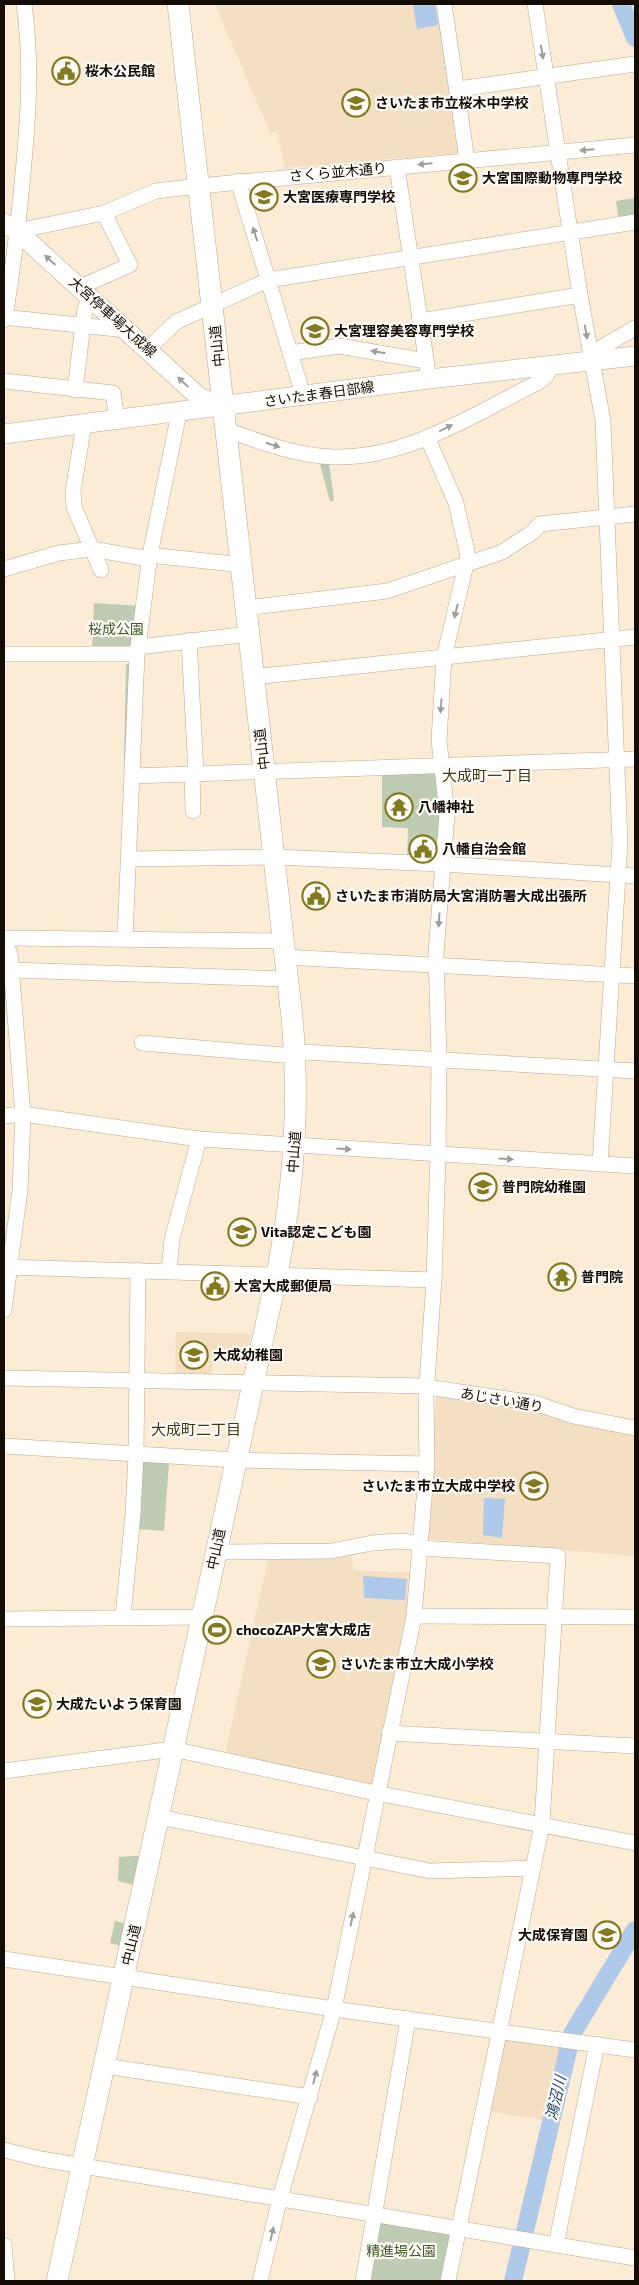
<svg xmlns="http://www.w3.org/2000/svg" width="639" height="2285" viewBox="0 0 639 2285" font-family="'Exo 2','Noto Sans JP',sans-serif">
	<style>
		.built { fill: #f5dfc3 }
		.green { fill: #beccb4 }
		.water { fill: #aec9e9 }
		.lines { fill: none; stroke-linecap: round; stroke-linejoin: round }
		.river { stroke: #aec9e9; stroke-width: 18 }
		.minor-casing { stroke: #baaa95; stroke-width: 16 }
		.major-casing { stroke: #baaa95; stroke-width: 20 }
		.highway-casing { stroke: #baaa95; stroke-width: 22 }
		.minor { stroke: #fff; stroke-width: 15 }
		.major { stroke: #fff; stroke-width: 19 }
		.highway { stroke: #fff; stroke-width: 21 }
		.oneway { fill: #a19e9b }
		.labels { text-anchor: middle; stroke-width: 4.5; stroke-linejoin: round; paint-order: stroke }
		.poi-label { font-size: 14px; font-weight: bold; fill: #130d06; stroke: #fefaf6; text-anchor: start }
		.street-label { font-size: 14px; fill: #130d06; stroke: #fefaf6 }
		.park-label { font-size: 14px; fill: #405b28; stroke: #fefaf6 }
		.neighbourhood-label { font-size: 15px; fill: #3e3910; stroke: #fefaf6 }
		.water-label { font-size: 15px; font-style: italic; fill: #204670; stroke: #fefaf6 }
	</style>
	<rect width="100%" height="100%" fill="#fcebd5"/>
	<g class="built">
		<path d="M215,4h225l19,149 -174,15 -8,-37 -7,2z"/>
		<path d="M176,1332l75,2 -5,22 -33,-2 -1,24h-37z"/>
		<path d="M436,1395l97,13 102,25v123l-206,-17z"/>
		<path d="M351,1554l3,16 63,3 -46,216 -146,-35 43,-196z"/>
		<path d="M502,2037l60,7 -18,76 -58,-9z"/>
	</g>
	<g class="green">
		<path d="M635,198v21l-16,2 -3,-20z"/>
		<path d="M319,461l10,1 5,39h-4z"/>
		<path d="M94,603l48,3 -6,46h-44z"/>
		<path d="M126,664l9,1 -3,96h-8z"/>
		<path d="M439,770l4,44 -6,47 -30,-1 1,-32 -26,-1v-55z"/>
		<path d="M141,1460l28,3 -5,68 -28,-2z"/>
		<path d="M149,1855l-6,32 -25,-6 1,-24z"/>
		<path d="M115,1921l19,5 -5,22 -19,-5z"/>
		<path d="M376,2216l81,13 -11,52h-82z"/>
	</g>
	<g class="water">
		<path d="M413,4h22l3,21 -21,4z"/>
		<path d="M484,1498l21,1 -3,39 -19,-3z"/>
		<path d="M363,1576l44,3 -2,21 -41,-2z"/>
	</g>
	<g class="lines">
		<g class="river">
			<path d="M621,4l14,34"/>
			<path d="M513,2281l59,-247 63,-104"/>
		</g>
		<g class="minor-casing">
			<g id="minor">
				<path d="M444,4l23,156"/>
				<path d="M535,4l45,291 23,126 17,422 -20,321"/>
				<path d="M458,89l177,-25"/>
				<path d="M397,167l32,212"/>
				<path d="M238,181l65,214"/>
				<path d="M17,231l87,-18 52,-22 43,-5 436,-41"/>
				<path d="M80,287l50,-22 -26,-52"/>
				<path d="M12,318l114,12"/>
				<path d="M4,320c7,-35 11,-71 15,-106 7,-70 15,-140 5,-210"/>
				<path d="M420,321l160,-26"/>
				<path d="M148,349l28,-27 92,-42 367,-58"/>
				<path d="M290,353l49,-7 87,15"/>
				<path d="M591,359l11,-12 33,-19"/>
				<path d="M4,381l109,12 4,27"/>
				<path d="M75,390l10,-82 8,-9"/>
				<path d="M84,424l-11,67 1,16 27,63"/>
				<path d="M227,430c33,12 71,26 106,27 75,2 141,-43 206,-75l8,-7 -1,-10"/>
				<path d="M150,555l92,10"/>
				<path d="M4,569l55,-16 33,-4 57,10"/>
				<path d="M246,608l141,-17 115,-39 31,-20 7,-8 95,-10"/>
				<path d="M189,640l7,134"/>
				<path d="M139,647l110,-13"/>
				<path d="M4,654h133"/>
				<path d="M253,677l382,-40"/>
				<path d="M192,774l1,37"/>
				<path d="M133,776l502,-17"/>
				<path d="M130,859l144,-2 168,7 193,12"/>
				<path d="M4,938l279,3"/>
				<path d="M125,938l12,-284 13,-99 29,-142"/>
				<path d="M4,944l6,9 13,161 -3,76 -16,120"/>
				<path d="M285,957l350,19"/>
				<path d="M12,970l275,9"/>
				<path d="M142,1043l140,12 21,-3 332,19"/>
				<path d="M4,1116l19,-2 176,25 436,27"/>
				<path d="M4,1267l430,13"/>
				<path d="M169,1271l3,-32 27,-100"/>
				<path d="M4,1378l424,8"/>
				<path d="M427,1387l108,16 38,13 62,12"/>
				<path d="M4,1446l232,14 191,4"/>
				<path d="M420,1548l138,8 -16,268 -94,457"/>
				<path d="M216,1552l115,-1 41,-8 26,-2 23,2"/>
				<path d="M123,1616l10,-102 3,-60 2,-184"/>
				<path d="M414,1616l221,1"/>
				<path d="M4,1619l197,-2"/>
				<path d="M389,1733l246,13"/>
				<path d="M4,1771l169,-22 203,44 259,50"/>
				<path d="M159,1817l271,54 103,-3"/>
				<path d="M4,1959l330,50 301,41"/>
				<path d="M105,2066l205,31"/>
				<path d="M4,2150l37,9 594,99"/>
				<path d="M4,2245l3,36"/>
				<path d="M556,2245l41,-201"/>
				<path d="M260,2281l20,-83 54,-189 80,-393 13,-152 -1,-67 8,-117 4,-125 1,-95 -3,-107 11,-139 -8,-74 5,-83 24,-101 -12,-53 -29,-66"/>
				<path d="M363,2281l45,-262"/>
			</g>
		</g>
		<g class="major-casing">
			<g id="major">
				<path d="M4,223l13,8 182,166 25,10"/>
				<path d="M4,434l425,-55 206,-23"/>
			</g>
		</g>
		<g class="highway-casing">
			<path id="highway" d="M57,2281l220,-1007c17,-86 23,-169 15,-256l-114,-1014"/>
		</g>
		<use href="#minor" class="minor"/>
		<use href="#major" class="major"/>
		<use href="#highway" class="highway"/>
	</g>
	<defs><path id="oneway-solid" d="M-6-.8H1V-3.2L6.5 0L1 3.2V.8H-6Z" transform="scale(1.25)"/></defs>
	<g class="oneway">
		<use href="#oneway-solid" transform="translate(542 52) rotate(81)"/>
		<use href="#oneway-solid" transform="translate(587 150) rotate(175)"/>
		<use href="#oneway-solid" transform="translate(425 164) rotate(175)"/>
		<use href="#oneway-solid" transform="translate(255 234) rotate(-108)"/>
		<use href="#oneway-solid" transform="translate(50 260) rotate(-138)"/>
		<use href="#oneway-solid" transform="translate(586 332) rotate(80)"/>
		<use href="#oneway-solid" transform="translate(378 352) rotate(-170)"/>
		<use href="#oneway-solid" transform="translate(183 382) rotate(-137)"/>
		<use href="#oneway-solid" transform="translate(446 428) rotate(-26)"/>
		<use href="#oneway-solid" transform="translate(273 445) rotate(17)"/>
		<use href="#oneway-solid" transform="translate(456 611) rotate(104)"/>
		<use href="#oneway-solid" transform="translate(441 706) rotate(94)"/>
		<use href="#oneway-solid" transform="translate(439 920) rotate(94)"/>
		<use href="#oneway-solid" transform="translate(344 1149) rotate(4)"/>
		<use href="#oneway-solid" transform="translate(506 1159) rotate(3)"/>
		<use href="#oneway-solid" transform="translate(352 1919) rotate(-78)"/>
		<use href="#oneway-solid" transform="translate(315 2077) rotate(-75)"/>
		<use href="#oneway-solid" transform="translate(272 2234) rotate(-77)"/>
	</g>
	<defs>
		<g id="civic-ring" transform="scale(1.4375)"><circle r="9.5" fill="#fefaf6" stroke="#83791e" stroke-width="1.5"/><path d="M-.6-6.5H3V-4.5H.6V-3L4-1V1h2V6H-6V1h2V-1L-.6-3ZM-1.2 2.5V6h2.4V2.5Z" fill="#83791e"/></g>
		<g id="school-ring" transform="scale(1.4375)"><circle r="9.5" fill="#fefaf6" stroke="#83791e" stroke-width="1.5"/><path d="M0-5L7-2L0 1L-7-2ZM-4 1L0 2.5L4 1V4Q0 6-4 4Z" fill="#83791e"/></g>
		<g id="university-ring" transform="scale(1.4375)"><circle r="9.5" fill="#fefaf6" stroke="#83791e" stroke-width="1.5"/><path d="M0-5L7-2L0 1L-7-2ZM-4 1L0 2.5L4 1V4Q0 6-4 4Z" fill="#83791e"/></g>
		<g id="temple-ring" transform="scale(1.4375)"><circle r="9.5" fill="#fefaf6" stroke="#83791e" stroke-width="1.5"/><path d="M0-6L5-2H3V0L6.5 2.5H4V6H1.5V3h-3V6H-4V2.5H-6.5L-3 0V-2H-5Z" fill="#83791e"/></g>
		<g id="stadium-ring" transform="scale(1.4375)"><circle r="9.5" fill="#fefaf6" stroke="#83791e" stroke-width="1.5"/><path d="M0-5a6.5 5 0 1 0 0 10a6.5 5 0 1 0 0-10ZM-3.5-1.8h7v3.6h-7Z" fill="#83791e"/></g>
	</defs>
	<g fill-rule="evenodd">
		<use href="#civic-ring" x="66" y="71"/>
		<use href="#school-ring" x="356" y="103"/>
		<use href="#university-ring" x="463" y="178"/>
		<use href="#university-ring" x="264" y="197"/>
		<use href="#university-ring" x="315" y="331"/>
		<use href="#temple-ring" x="399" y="807"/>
		<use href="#civic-ring" x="423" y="849"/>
		<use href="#civic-ring" x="316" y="896"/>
		<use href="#school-ring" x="483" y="1187"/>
		<use href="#school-ring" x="242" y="1232"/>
		<use href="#temple-ring" x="562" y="1277"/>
		<use href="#civic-ring" x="215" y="1286"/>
		<use href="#school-ring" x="194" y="1355"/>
		<use href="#school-ring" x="534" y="1486"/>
		<use href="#stadium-ring" x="217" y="1630"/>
		<use href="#school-ring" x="321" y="1664"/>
		<use href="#school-ring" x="37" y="1704"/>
		<use href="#school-ring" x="607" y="1935"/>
	</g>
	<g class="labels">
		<g class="poi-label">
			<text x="85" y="76">桜木公民館</text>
			<text x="375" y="108">さいたま市立桜木中学校</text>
			<text x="482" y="183">大宮国際動物専門学校</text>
			<text x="283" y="202">大宮医療専門学校</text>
			<text x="334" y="336">大宮理容美容専門学校</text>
			<text x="418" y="812">八幡神社</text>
			<text x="442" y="854">八幡自治会館</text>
			<text x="335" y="901">さいたま市消防局大宮消防署大成出張所</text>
			<text x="502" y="1192">普門院幼稚園</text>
			<text x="261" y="1237">Vita認定こども園</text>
			<text x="581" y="1282">普門院</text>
			<text x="234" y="1291">大宮大成郵便局</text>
			<text x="213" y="1360">大成幼稚園</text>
			<text x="515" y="1491" text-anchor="end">さいたま市立大成中学校</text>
			<text x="236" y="1635">chocoZAP大宮大成店</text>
			<text x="340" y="1669">さいたま市立大成小学校</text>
			<text x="56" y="1709">大成たいよう保育園</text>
			<text x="588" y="1940" text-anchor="end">大成保育園</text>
		</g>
		<g class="street-label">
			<text transform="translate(338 172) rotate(-5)" y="5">さくら並木通り</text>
			<text transform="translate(113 317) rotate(42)" y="5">大宮停車場大成線</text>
			<text transform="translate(217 346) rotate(-96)" y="5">中山道</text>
			<text transform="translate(319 394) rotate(-8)" y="5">さいたま春日部線</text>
			<text transform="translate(262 749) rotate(-97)" y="5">中山道</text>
			<text transform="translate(294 1152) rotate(-86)" y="5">中山道</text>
			<text transform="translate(502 1400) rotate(10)" y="5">あじさい通り</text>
			<text transform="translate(216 1549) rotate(-78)" y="5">中山道</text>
			<text transform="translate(131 1945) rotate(-77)" y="5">中山道</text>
		</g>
		<g class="park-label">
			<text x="116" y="634">桜成公園</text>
			<text x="401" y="2256">精進場公園</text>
		</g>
		<g class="neighbourhood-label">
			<text x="487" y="781">大成町一丁目</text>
			<text x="196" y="1435">大成町二丁目</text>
		</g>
		<g class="water-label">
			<text transform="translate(556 2098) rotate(-77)" y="5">鴻沼川</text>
		</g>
	</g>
	<rect width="639" height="2285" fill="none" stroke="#130d06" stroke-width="10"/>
</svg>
